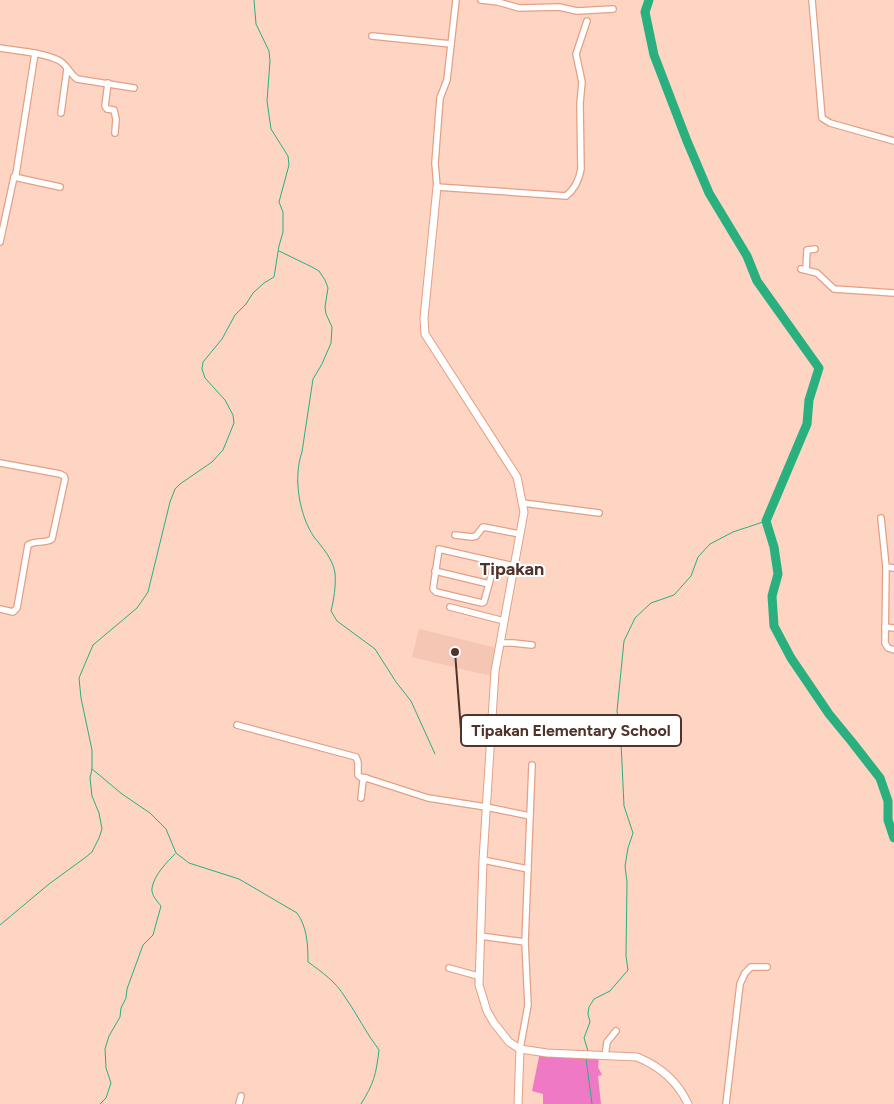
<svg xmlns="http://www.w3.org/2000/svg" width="894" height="1104" viewBox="0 0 894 1104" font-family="Figtree,sans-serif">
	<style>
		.built { fill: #f4c6b3 }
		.forest { fill: #ef79c5 }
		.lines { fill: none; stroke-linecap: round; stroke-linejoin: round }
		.stream { stroke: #29b07e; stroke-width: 1 }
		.river { stroke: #29b07e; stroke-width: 9 }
		.minor-casing { stroke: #e3a085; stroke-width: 8 }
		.tertiary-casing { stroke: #e3a085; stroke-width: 9 }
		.minor { stroke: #fff; stroke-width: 5.5 }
		.tertiary { stroke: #fff; stroke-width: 7 }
		.labels { text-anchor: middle; stroke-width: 4; stroke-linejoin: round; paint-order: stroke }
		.quarter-label { font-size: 18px; font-weight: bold; fill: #503429; stroke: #fff }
		.leader { fill: none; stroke: #503429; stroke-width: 2 }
		.callout-dot { fill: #503429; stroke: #fff; stroke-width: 2 }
		.callout { fill: #fff; stroke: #503429; stroke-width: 2 }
		.callout-label { font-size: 16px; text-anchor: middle; font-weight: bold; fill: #503429 }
	</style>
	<rect width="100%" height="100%" fill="#fed4c3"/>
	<path class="built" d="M419,629l78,19 -6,28 -79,-19z"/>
	<path class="forest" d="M540,1052l59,4 -1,11 4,8 -4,1 3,28h-58v-10l-11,-3z"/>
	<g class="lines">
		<g class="stream">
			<path d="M279,251l33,16 7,4 6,9 3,8 -3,19 1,7 6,13 -1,16 -9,21 -9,15 -11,73c-9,25 -3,63 12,85 8,10 19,22 21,36 1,13 -1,26 -4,38l6,10 38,28 21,33 15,19 24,53"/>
			<path d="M92,769l30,25 28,19 16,16 10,24 13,10 50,16 58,34c10,14 11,31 11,49 14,10 28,20 37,35 12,17 21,36 34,53 -3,25 -5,33 -18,54"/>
			<path d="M0,925l49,-41 37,-27 6,-5 7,-14 3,-9 -3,-16 -7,-17 -2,-18 2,-9v-19l-11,-52 -2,-20 14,-33 44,-37 11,-16 22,-90 5,-13 5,-5 32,-22 11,-12 11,-27 -1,-8 -8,-15 -20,-22 -3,-9 1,-7 19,-23 13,-24 11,-11 7,-11 11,-10 10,-6 5,-31 4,-14v-20l-4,-10 10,-37 -1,-9 -17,-27 -4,-28 3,-40 -1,-10 -13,-27 -2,-24"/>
			<path d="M588,1051l-4,-13 6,-16 -2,-8 1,-7 5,-8 16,-8 18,-21 -2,-14 1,-74 -2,-16 3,-18 5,-15 -9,-27 -3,-64 -4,-31 7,-70 11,-23 16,-15 23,-8 17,-19 7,-19 12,-13 23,-12 33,-11"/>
			<path d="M586,1058l6,46"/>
			<path d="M100,1104l6,-6 5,-15 -5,-15 -1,-19 4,-13 11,-19 1,-9 5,-10 1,-9 16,-44 10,-10 8,-29c-4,-5 -10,-11 -9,-18 2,-13 15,-26 23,-34"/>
		</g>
		<path class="river" d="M649,0l-4,12 9,43 33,86 22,52 38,63 10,25 62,87 -10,32 -2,24 -41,97 8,26 4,27 -6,22 2,30 17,32 38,56 23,28 28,36 8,23v19l6,18"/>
		<g class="minor-casing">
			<g id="minor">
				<path d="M456,0l-9,80 -7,18 -5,65 2,24 129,9c9,-7 13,-15 15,-27l-1,-66 2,-21 -6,-28 11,-33"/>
				<path d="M481,0l17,2 21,6 40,-1 18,4 36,-2"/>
				<path d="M812,0l10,118 8,5 64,18"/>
				<path d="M372,36l79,8"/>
				<path d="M0,48c17,3 42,4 58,12 8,3 12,14 19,19l57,9"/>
				<path d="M108,83l-3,23 2,3 7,1 2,9 -1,14"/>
				<path d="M61,113l6,-44"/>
				<path d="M14,177l46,10"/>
				<path d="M0,242l14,-65 2,-3 19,-121"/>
				<path d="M801,269l16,4 17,16 60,4"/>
				<path d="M806,270l1,-20 8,-1"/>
				<path d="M0,463l60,11 4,2 1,3 -13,60c-7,5 -17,1 -24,6l-11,63 -4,4 -13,-3"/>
				<path d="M523,503l76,10"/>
				<path d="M881,518l5,49"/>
				<path d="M455,535l17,2 4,-1 7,-9 37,7"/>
				<path d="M495,562l-11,40 -2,1 -46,-11 -3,-3 6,-40 4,1 71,16"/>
				<path d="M894,568l-8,-1 -1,76 3,5 6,2"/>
				<path d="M435,571l54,13"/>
				<path d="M450,607l54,14"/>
				<path d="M885,627l9,1"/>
				<path d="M500,643h13l19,2"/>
				<path d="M237,725l119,32 2,5v13l2,2 6,1"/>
				<path d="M361,798l2,-17 3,-3 62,20 58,9 44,9"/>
				<path d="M483,860l45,9"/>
				<path d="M480,936l45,6"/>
				<path d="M449,968l29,8"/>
				<path d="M520,1049l8,-44 -3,-63 7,-177"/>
				<path d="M605,1056l2,-14 9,-11"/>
				<path d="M239,1104l2,-8"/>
				<path d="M726,1104l14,-120 5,-11 6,-6h16"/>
			</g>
		</g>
		<g class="tertiary-casing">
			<g id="tertiary">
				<path d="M437,187l-13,131 1,16 92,143 7,35 -29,159 -12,189 -4,125 8,26 7,12 15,19 11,7 27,4 90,4c22,9 41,25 51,47"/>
				<path d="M518,1104l2,-55"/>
			</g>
		</g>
		<use href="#minor" class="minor"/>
		<use href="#tertiary" class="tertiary"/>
	</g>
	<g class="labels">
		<g class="quarter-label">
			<text x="512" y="575">Tipakan</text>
		</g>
	</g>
	<path class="leader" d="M455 652L461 730"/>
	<circle class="callout-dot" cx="455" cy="652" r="5"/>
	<rect class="callout" x="461" y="715" width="220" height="31" rx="5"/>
	<g class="callout-label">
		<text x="571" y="736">Tipakan Elementary School</text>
	</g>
</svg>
